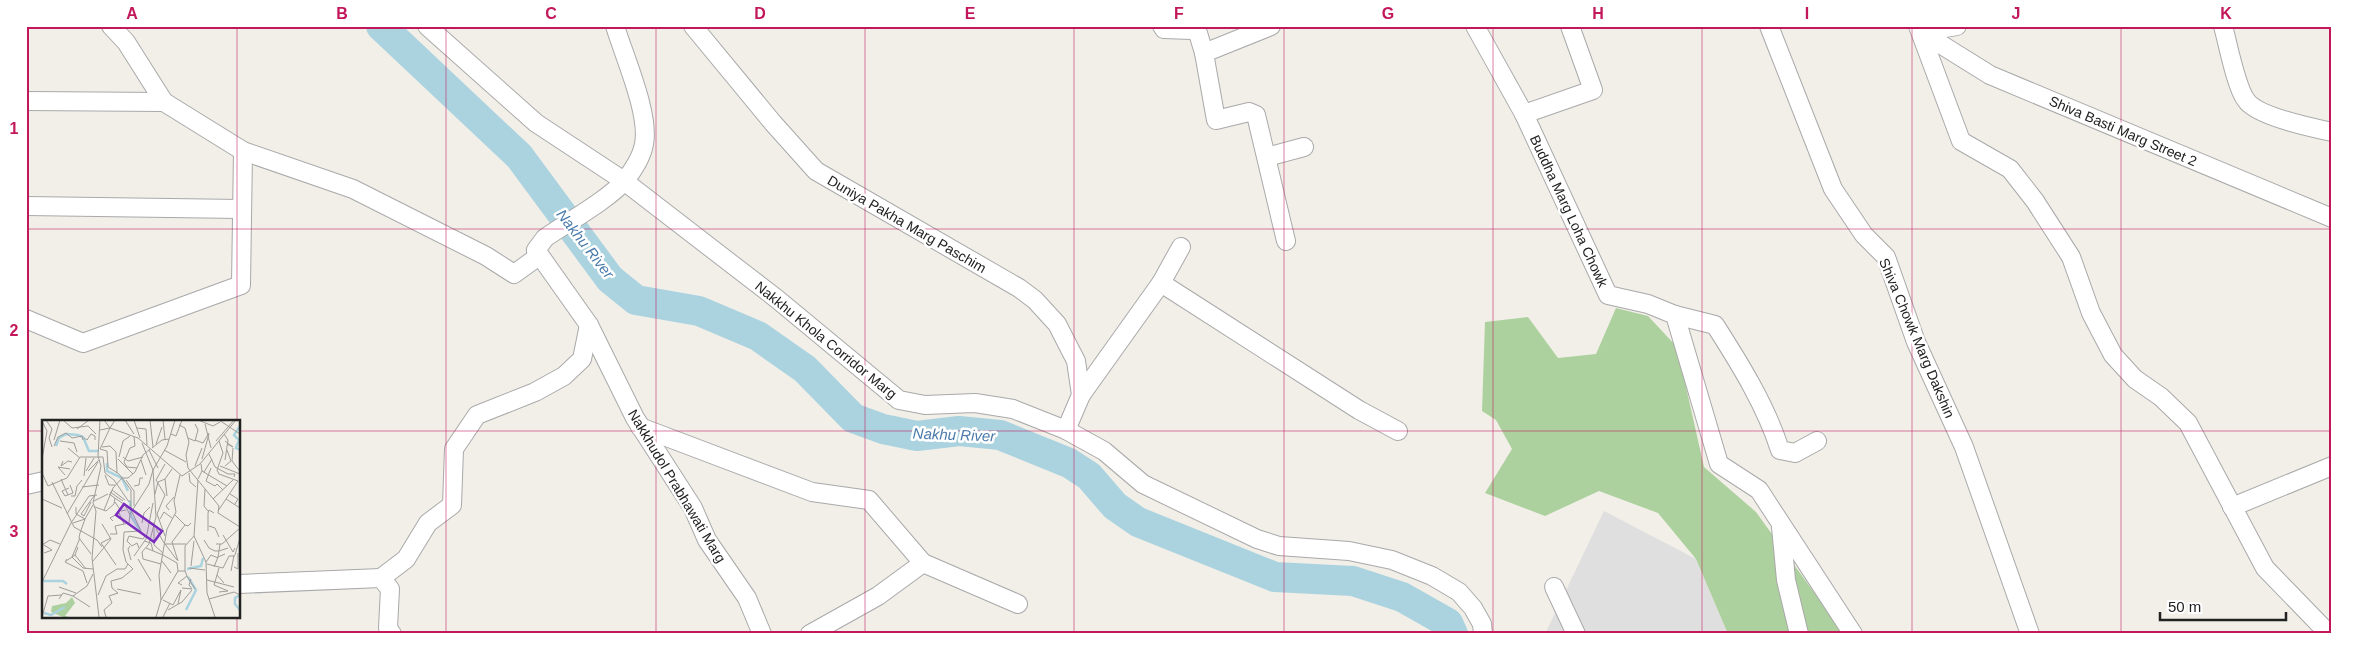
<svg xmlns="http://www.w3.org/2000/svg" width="2358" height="660" viewBox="0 0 2358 660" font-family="Arial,sans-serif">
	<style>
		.residential { fill: #e0dfdf }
		.forest { fill: #add19e }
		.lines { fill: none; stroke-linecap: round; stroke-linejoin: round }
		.river { stroke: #aad3df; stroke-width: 30 }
		.minor-casing { stroke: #a9a9a9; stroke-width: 20 }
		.minor { stroke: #fff; stroke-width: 18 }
		.grid { fill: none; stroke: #c2185b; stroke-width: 1; stroke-opacity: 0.55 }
		.labels { text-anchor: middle; stroke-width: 5; stroke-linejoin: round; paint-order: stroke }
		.street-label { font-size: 14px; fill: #222; stroke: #fff }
		.water-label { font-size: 15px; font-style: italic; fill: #4a7aab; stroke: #fff }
		.inset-river { fill: none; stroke: #aad3df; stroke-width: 2.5 }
		.inset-road { fill: none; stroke: #9f9d99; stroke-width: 1 }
		.view { fill: #7b2cbf; fill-opacity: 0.15; stroke: #7b2cbf; stroke-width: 2.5 }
		.inset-edge { fill: none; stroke: #222; stroke-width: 2.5 }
		.neatline { fill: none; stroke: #c2185b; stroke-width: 2 }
		.grid-label { font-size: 16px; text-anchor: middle; font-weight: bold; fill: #c2185b }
	</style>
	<rect width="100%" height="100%" fill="#f2efe9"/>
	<path class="residential" d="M1604,511l92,48 32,75h-183z"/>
	<path class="forest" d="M1616,308l32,8 29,31 27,120 52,45 88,122h-116l-32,-75 -38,-46 -59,-22 -54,25 -60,-23 27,-44 -16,-29 -14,-9 3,-89 43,-5 30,41 38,-4z"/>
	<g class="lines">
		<path class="river" d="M381,26l138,130 91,123 26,21 63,11 59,25 47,33 48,49 30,11 34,7 42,-5 41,4 69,28 20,13 26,30 23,16 137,55 78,4 49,16 46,26 5,11"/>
		<g class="minor-casing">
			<g id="minor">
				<path d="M111,26l15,16 38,60 79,49 110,38 133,67 28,18 25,-18"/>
				<path d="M427,26l109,97 88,58 153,118 122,101 26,5 50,-2 38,6 53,21 38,21 39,33 114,55 22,7 70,5 43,9 40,16 27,16 14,16 9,16 1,10"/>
				<path d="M615,26c9,30 35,88 29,118 -2,12 -11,27 -19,36 -14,18 -60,44 -80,58l-9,12 53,75 46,93 58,90 14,32 40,58 15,36"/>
				<path d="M693,26l80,97 43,48 203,117 16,12 22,24 19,37 5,34 -15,35"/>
				<path d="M1162,26l2,3 28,1 6,3 6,20 12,67 33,-8 7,3 30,126"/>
				<path d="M1475,26l49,88 84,181 40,9 27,11 44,149 40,26 94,144"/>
				<path d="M1769,26l64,163 31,46 22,22 30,85 48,105 66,187"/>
				<path d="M1918,26l43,115 49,28 25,32 36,56 20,56 22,42 22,24 26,18 27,26 77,145 64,66"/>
				<path d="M2223,26c5,18 13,61 23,74 10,16 67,28 86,32"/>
				<path d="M1921,32l69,43 342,143"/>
				<path d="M1921,32l36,-6"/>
				<path d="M1204,53l67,-27"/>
				<path d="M26,101l138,1"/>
				<path d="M1524,114l69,-24 -23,-64"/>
				<path d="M1267,157l37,-10"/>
				<path d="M26,206l215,3"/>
				<path d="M1161,283l198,127 39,21"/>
				<path d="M1675,315l40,10c25,39 51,81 65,125l15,3 22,-12"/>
				<path d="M26,319l57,24 158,-58 2,-134"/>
				<path d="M1081,395l80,-112 20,-36"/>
				<path d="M640,427l172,65 57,8 54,63 95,41"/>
				<path d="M26,485l18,-4"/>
				<path d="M2232,507l100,-41"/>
				<path d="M1781,527l5,53 13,54"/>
				<path d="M381,578l25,-19 22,-36 24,-18 2,-56 23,-34 58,-23 29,-16 18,-17 7,-34"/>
				<path d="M239,584l142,-6 9,11 -2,39 4,6"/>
				<path d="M1554,587l22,47"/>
				<path d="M810,634l68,-38 45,-33"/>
			</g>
		</g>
		<use href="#minor" class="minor"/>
	</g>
	<path class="grid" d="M237,26v395M446,26v608M656,26v608M865,26v608M1074,26v608M1284,26v608M1493,26v608M1702,26v608M1912,26v608M2121,26v608M26,229h2306M26,431h18M239,431h2093M237,616v18"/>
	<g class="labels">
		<g class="street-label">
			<text transform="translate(2123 131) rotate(23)" y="5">Shiva Basti Marg Street 2</text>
			<text transform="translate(1569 211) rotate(65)" y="5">Buddha Marg Loha Chowk</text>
			<text transform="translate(907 224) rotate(30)" y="5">Duniya Pakha Marg Paschim</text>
			<text transform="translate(1917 338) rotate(67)" y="5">Shiva Chowk Marg Dakshin</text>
			<text transform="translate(826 340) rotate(39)" y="5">Nakkhu Khola Corridor Marg</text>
			<text transform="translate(677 486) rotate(59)" y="5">Nakkhudol Prabhawati Marg</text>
		</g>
		<g class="water-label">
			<text transform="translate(585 244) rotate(52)" y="5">Nakhu River</text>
			<text transform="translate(954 435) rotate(2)" y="5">Nakhu River</text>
		</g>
	</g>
	<g transform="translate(42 420)">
		<rect width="198" height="198" fill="#f2efe9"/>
		<path d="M30,177l3,6 -10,13 4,1h-6l-12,-5 1,-6 14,-3z" fill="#add19e"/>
		<path class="inset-river" d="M198,6l-6,9 5,5 -3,8 4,2M14,26l3,-8 7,-4 12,1 5,2 6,14h10M65,43v8l15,7 6,13M88,80l1,16 9,14M145,149l14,-3 2,-8M0,161h21l4,3M198,175l-5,3v6l5,6M144,190l10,-20 -8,-13M2,193l7,2 14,-8"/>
		<path class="inset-road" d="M4,0l6,9 -3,9 3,9M21,0l9,8 16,-2 8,8M62,0l6,8 28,10 44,38 18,-12 36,-44M83,0l9,14M92,0l6,18M108,0l3,27M121,0l2,19M156,0l15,6 7,-4M177,0l21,14M0,1l5,10 -5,28M163,4l6,24M137,5l6,3 4,14 -3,13 2,13 31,38 -1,7M68,8l-10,21 7,2 1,16 11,7 12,16v20l10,21 -17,1 -1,18 3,12 7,7 -11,9 -11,3 1,7M95,8l9,1 1,16M35,9l12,-9M58,10l10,-2 5,-8M129,14l5,2 6,-16M182,14l4,6 -3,20M92,17l1,9 -5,2 -6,14 3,5 10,1M42,18l3,2 4,-6 4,2v4M146,18l7,3 3,-11 -3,-6M12,20l6,-20M153,20l8,3 6,-10M18,21l14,2 3,9M174,21l18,-21M183,21l8,6 -6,-3M114,24l6,-17M12,26l4,-9 8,-4 6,5 10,-2 1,4M60,27l8,-1 6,6 1,21M26,28l12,10M110,28l10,-8 7,-1M191,28l-1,13 7,9M107,30l9,18M122,30l22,12M167,34l6,13 13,7h7l-1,3M77,37l4,-16 7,-5M81,37l5,4 15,-4M76,39l15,15M160,39l7,-25M99,40l5,15M21,41l-2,5 7,-5 4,1M153,46l7,-18M178,46l20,8M183,46l6,-5 -4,-11M169,48l-5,13 9,5 2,-2 6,6M44,51l8,-13M46,51l11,-11M160,51l25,15M162,52l8,-13M0,53l6,13 19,-8 13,-21h23l2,16 9,7 15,22M147,53l1,9 6,5M23,55l-7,-8 12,2M63,55l4,10h6M42,56l2,-18M19,59l7,16M156,59l4,-8 -1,-7M84,60l8,11v15M114,60l9,15 -8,19 8,22M114,60l9,-16M156,60l-4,56 12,26 1,31 8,24M10,62l22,45 23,13 5,7M92,66l5,-1 1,-7h3M40,67l17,-2M27,68l-7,3 3,5 8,-3 -3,-8M163,69l-1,17 4,5M70,70l13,10M68,72l13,9M67,74l16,11 5,10M113,74l3,-12 7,-3M188,74l8,5 -3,5M29,76h4l2,-10 5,-6M125,76l-2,-17 7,-10M0,79l20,9M171,79l20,-19M184,79l14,9M52,81l14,-7M73,82l6,9 5,-1M34,87v7l9,5 -5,14M53,87l11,4 8,-7 1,-6M62,90l9,-22 9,-10h6l7,-6 8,-17 7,-6M127,90l-3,-4 8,-9M176,91l20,-30 -19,-7 -2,-4 6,-17 -4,-12M176,93l22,14M25,94l31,-52M39,94l13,-18M39,94l3,2 7,-14M133,95l10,10 3,1 3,-3M118,99l4,-7 8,6M71,101l-3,-3 9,-5 5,11M112,102v23l9,8M29,103l18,-27 8,-1M31,103l12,-4 8,-14M100,103l2,-10 6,-6M167,106l6,2 4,9M114,109l8,14M166,111v-18l1,-3 5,3M38,113l-1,5 12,16M68,114h7l-2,-8 14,-3 1,-9 19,-30 4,-14 -11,-27M181,115l10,17 2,-4M69,118l-10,5 15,22M162,120l5,8 6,3h4l1,-7M85,121l2,-5 14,3 3,-4M85,121l5,5 5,-3 2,5M102,121l7,2 2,8M123,124l12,16M123,124h21M174,124h6l18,-16M0,125l8,-5 10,4M2,125l8,5 -8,3M88,126l-2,3 3,11M104,128l17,7M33,135l11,14M193,135l5,-17M92,136l12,-17 7,-36M30,137l11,11 10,1M30,137l8,-19M176,137l1,-6 9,-3M25,139l-2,3 18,9 4,12M96,139l13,22M24,141l9,-6 3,-8M51,141l18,-22 -9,-15M120,141l9,12M136,141l-6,-19 13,-17M164,142l5,-7 7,3M119,144l-18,-5 -1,-7 7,-8 7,-27 -3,-47 14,-24 8,-26M165,144l16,4M149,146l3,-25M172,147l4,-10 7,-3M192,147l4,2v-16M147,148l16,2M177,148l-2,7 7,8M181,148l6,-12h6M136,151h7v-25l9,-10M189,151l3,-16M175,155l-3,10 14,6 -9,1M145,156l8,13M165,160l27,7M0,162l29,-59M140,165l-4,-2 9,-7 -2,-5M17,167l17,6M140,168l10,1 -3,-4 2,-6M75,169l24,5M56,175l8,-19 11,-7h8l3,-5M31,176l14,-10 6,-12M31,176l17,11M17,179l4,-6 10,3M167,179l25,-7 6,3M119,180l17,-29 -1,-8 -14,-8M121,180l10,5 8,-15 -3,14M126,190l14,-8 10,-12M0,197l6,-21 14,-1M57,197l-7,-59 4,-47 -3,-8 8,-37 -3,-10 2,-36M64,197l-2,-7 8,-7 -3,-7 9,-3 -6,-5M114,197l5,-17 -2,-25 8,-46 9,-17 -2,-11 6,-26M121,197l7,-14"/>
		<path class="view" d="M82,84l38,27 -8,11 -38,-27z"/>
		<rect width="198" height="198" class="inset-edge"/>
	</g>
	<rect width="2358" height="660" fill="none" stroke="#ffffff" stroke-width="55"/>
	<path d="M2160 612v8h126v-8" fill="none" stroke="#222222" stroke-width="2.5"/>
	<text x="2168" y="612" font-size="15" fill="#222222" stroke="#ffffff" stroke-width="4" paint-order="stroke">50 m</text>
	<rect x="28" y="28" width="2302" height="604" class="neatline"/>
	<g class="grid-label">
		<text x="132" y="19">A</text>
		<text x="342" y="19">B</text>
		<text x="551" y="19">C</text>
		<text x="760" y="19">D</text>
		<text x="970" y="19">E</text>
		<text x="1179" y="19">F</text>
		<text x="1388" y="19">G</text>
		<text x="1598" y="19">H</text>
		<text x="1807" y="19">I</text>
		<text x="2016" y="19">J</text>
		<text x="2226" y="19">K</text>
		<text x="14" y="134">1</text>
		<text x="14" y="336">2</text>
		<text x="14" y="537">3</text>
	</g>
</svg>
